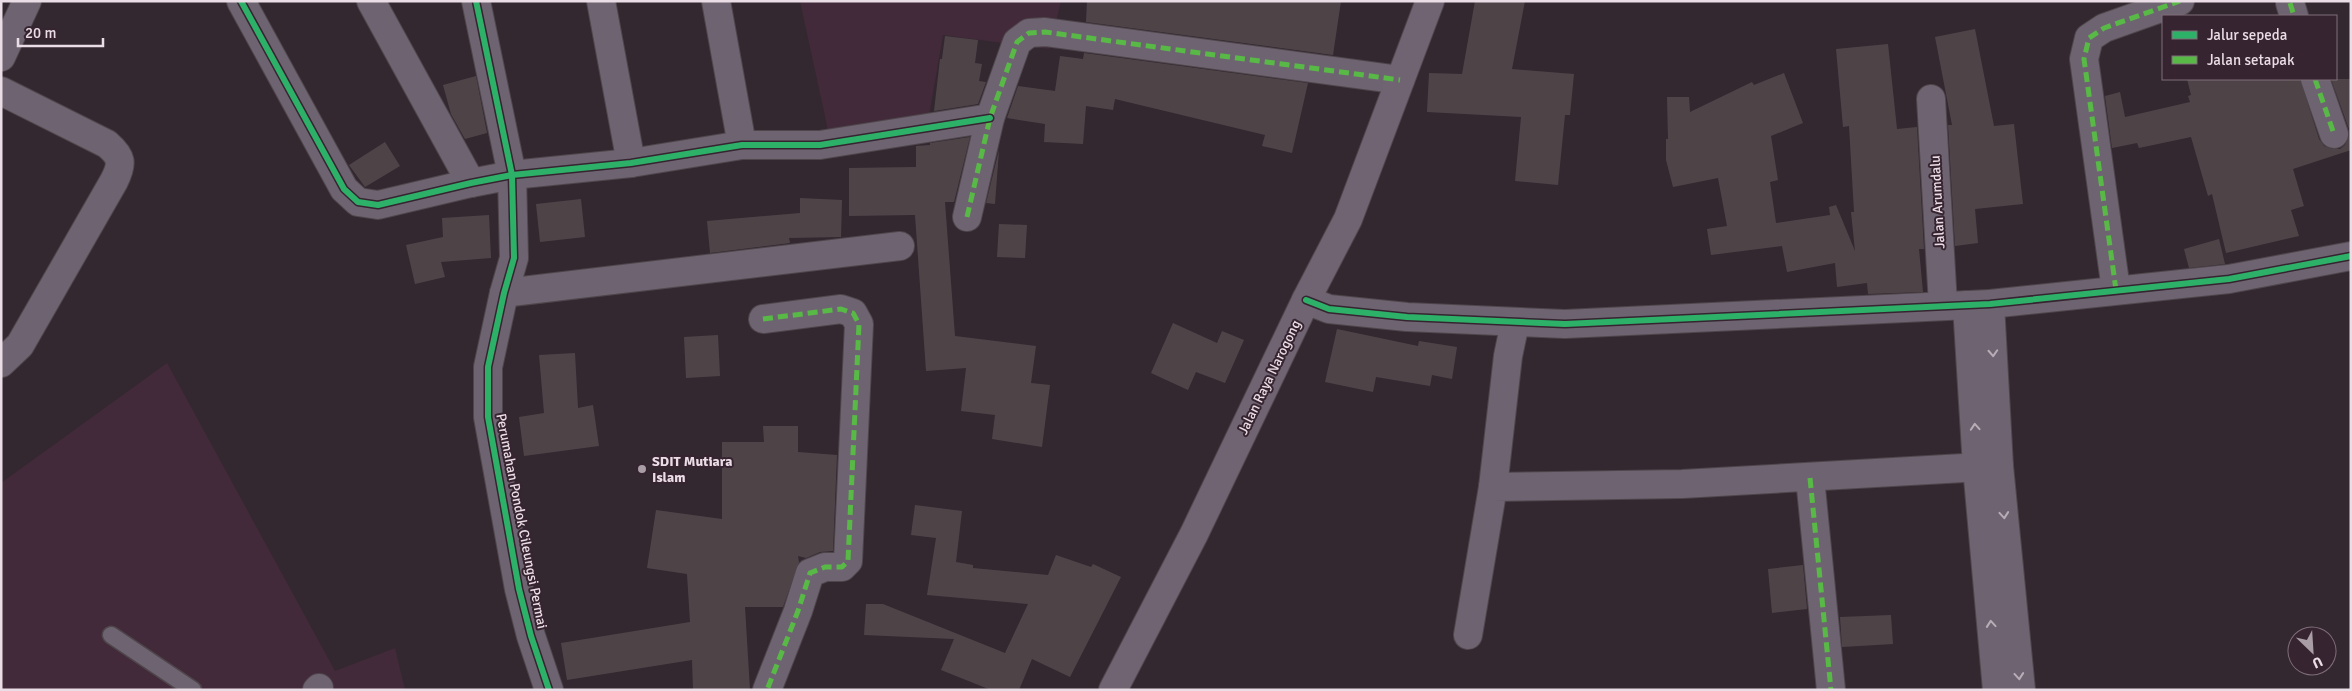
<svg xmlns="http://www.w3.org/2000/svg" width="2352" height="691" viewBox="0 0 2352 691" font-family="Signika,sans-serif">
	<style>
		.built { fill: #422a3a }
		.building { fill: #4e4448 }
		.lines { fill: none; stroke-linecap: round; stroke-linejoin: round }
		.lane-casing { stroke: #4f464c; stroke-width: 19 }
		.street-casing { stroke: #4f464c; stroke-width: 30 }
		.primary-casing { stroke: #4f464c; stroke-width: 30 }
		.lane { stroke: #6e6471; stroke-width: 16 }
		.street { stroke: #6e6471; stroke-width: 28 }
		.primary { stroke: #706473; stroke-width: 28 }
		.quiet { stroke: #58b947; stroke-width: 5; stroke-dasharray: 10 5; stroke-linecap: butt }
		.cycleway-casing { stroke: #372431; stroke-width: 9 }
		.cycleway { stroke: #2db169; stroke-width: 6 }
		.oneway { stroke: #b8adb7 }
		.poi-dot { fill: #aa9ea6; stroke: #372431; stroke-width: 2 }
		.labels { text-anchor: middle; stroke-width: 4; stroke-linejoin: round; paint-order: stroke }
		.street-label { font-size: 14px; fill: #eadde5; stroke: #372431 }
		.poi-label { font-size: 14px; font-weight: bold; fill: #eadde5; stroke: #372431; text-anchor: start }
	</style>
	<rect width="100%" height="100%" fill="#332830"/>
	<g class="built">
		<path d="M800,1h261l-12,48 -106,-14 -18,103 -94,6z"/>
		<path d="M167,363l168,308 60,-23 10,42h-404v-207z"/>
	</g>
	<g class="building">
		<path d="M1087,1h254l-8,54 -247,-33z"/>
		<path d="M1475,1h50l-13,68 62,5 -4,41h-5l-7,70 -43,-4 6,-64 -94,-5 2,-39 33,1z"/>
		<path d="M1975,29l19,97 20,-2 9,80 -48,5 3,34 -23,3 -7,-121h4l-17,-88z"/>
		<path d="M945,36l33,4 -3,23 7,1 -3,17 7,1 -8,22 -44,7 6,-52h2z"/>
		<path d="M1888,44l9,85 20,-2 7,122h-5l4,43 -55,2 -1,-11 -30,4 -2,-24 -48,9 -5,-26 -71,9 -4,-26 20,-3 -9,-48 -45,9 -7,-27v-21h2l-1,-42h22l1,15 62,-30 2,3 30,-12 19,50 -32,13 7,44 -8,2 6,41 54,-8 -1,-8 7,-2 19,46 -4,-39h3l-5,-86 -6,1 -7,-78z"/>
		<path d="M1084,53l224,30 -16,70 -30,-7 3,-11 -150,-36 -2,11 -27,-4 -3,38 -39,-2 1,-18 -38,-6 11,-32 37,5 5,-35 23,3z"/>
		<path d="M476,76l11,57 -22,6 -14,-25 -8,-29z"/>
		<path d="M2187,79h113l19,60 5,7 8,3h8l5,-4 4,-9v-7l-18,-50h20v71l-58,19 11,37 -13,4 8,26 -73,17 -14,-59 -4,2 -17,-59 -52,11 -2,-5 -25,5 -7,-52 15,-4 5,25 65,-15 -2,-6 3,-1z"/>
		<path d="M970,137l-16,65h-9l10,134 81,10 -5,37 19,2 -8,62 -50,-8 3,-24 -34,-4 5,-43 -40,3 -11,-156 -66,1v-48l67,-1v-21l14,-1v-2z"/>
		<path d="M385,142l15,24 -35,21 -16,-22z"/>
		<path d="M999,150l-4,54 -9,-1z"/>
		<path d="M800,198l42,2 -1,37 -52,1 1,5 -80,10 -3,-32 93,-8z"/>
		<path d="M581,199l4,38 -45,5 -4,-38z"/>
		<path d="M489,215l2,43 -50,4 4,15 -30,7 -9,-39 37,-8 -1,-19z"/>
		<path d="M999,224l28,1 -2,33 -28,-1z"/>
		<path d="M2219,239l6,25 -36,4 -5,-19z"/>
		<path d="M1173,323l44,20 5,-12 22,9 -19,43 -29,-11 -8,18 -37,-17z"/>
		<path d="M1337,329l81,17 1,-5 38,6 -5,32 -20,-4 -2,11 -54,-9 -3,15 -48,-10z"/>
		<path d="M718,335l2,41 -34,2 -2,-41z"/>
		<path d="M575,353l3,55 15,-3 6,41 -75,10 -5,-39 25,-4 -5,-58z"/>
		<path d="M763,426h35v26l39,3 -4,96 -13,1 -14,6 -8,-2 1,6 -16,45h-38l5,83h-57l-1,-30 -125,20 -6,-37 129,-21 -3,-48 -40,-6 9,-58 66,9v-77h42z"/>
		<path d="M915,505l47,6 -6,51 17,3v3l75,7 8,-20 35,12 2,-3 28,13 -51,100 -38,-18 -13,31h-28l-50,-20 13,-31 -90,-4 2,-31h17l122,49 23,-49 -101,-9 9,-57 -25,-3z"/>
		<path d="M1803,565l4,44 -35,4 -4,-44z"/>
		<path d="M1891,615l2,29 -51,3 -2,-30z"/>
	</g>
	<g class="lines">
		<g class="lane-casing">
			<path id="lane" d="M111,635l82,55"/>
		</g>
		<g class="street-casing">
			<g id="street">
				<path d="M241,1l103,188 14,13 20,3 93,-22 41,-8 119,-12 111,-18h78l170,-27"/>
				<path d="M371,1l100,182"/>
				<path d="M476,1l36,174 2,83 -10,35 -16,74v50l31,172 12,47 18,54"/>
				<path d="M601,1l30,162"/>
				<path d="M716,1l26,144"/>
				<path d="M2290,3l4,13"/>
				<path d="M1,57l26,-56"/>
				<path d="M2315,79l19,55"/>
				<path d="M1,91l106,53c15,13 16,19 7,37l-94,164 -19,18"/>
				<path d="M1931,99l12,206"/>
				<path d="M967,217l23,-99 27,-76 12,-9 16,-1 355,48"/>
				<path d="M2116,290l-32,-231 5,-21 15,-10 76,-27"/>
				<path d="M504,293l396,-47"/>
				<path d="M1306,300l23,9 78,8 158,7 425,-20 239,-25 122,-23"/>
				<path d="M1990,304l9,162 22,224"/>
				<path d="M1967,305l10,162 20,223"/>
				<path d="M763,319l78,-10 12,4 6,11 -11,237 -6,6h-17l-15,6 -12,38 -31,79"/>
				<path d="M1810,478l21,212"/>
				<path d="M1493,487l15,-131 7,-33"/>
				<path d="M1468,635l25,-148 189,-3 317,-18"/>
				<path d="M317,690l2,-2"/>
			</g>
		</g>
		<g class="primary-casing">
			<path id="primary" d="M1113,690l81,-156 112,-234 42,-81 82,-218"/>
		</g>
		<use href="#lane" class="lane"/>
		<use href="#street" class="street"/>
		<use href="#primary" class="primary"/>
		<g class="quiet">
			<path d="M2290,3l4,13"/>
			<path d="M2315,79l19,55"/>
			<path d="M967,217l23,-99 27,-76 12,-9 16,-1 355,48"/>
			<path d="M2116,290l-32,-231 5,-21 15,-10 76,-27"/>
			<path d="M763,319l78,-10 12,4 6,11 -11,237 -6,6h-17l-15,6 -12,38 -31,79"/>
			<path d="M1810,478l21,212"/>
		</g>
		<g class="cycleway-casing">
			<g id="cycleway">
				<path d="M241,1l103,188 14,13 20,3 93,-22 41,-8 119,-12 111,-18h78l170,-27"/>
				<path d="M476,1l36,174 2,83 -10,35 -16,74v50l31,172 12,47 18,54"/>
				<path d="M1306,300l23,9 78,8 158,7 425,-20 239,-25 122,-23"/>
			</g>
		</g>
		<use href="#cycleway" class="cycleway"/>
	</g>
	<defs><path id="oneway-chevron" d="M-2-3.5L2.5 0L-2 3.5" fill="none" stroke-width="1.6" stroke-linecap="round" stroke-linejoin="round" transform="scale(1.25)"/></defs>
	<g class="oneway">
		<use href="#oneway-chevron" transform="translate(1993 353) rotate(87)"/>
		<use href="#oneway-chevron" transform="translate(1975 427) rotate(-94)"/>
		<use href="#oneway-chevron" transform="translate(2004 515) rotate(85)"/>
		<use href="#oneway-chevron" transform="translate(1991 624) rotate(-95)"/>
		<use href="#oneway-chevron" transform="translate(2019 676) rotate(85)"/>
	</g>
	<circle class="poi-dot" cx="642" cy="469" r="5"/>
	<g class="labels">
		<g class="street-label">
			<text transform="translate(1937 202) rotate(-93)" y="5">Jalan Arumdalu</text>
			<text transform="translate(1269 377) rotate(-64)" y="5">Jalan Raya Narogong</text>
			<text transform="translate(522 521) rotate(79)" y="5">Perumahan Pondok Cileungsi Permai</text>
		</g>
		<g class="poi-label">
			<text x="652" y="466">SDIT Mutiara<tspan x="652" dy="16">Islam</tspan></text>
		</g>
	</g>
	<rect width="2352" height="691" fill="none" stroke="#eadde5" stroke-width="5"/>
	<rect x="2162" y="15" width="175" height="65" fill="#372431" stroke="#7f6e79"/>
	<rect x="2172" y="31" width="25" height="8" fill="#2db169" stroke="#7f6e79"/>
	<text x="2207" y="40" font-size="15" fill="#eadde5">Jalur sepeda</text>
	<rect x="2172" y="56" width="25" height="8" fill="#58b947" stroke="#7f6e79"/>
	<text x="2207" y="65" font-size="15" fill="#eadde5">Jalan setapak</text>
	<g transform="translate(2312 651) rotate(155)"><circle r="24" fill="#372431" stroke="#7f6e79"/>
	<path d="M0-4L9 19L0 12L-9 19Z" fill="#aa9ea6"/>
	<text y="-8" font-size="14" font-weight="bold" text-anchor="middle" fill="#eadde5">U</text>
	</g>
	<path d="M18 38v8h85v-8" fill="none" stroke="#eadde5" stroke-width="2.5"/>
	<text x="25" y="38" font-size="15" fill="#eadde5" stroke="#372431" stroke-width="4" paint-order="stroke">20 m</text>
</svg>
